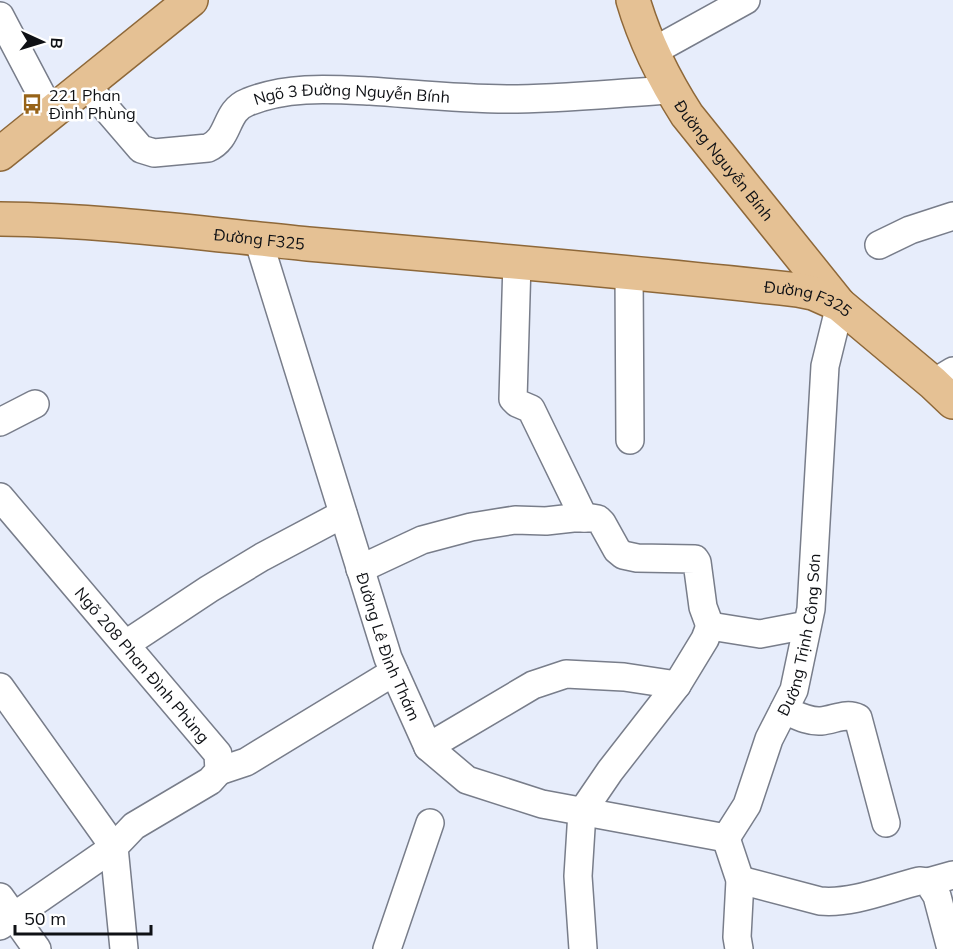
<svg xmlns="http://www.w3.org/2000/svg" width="953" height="949" viewBox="0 0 953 949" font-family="Mulish,sans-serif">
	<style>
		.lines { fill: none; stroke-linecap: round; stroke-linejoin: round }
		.minor-casing { stroke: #787d8a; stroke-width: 30 }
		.major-casing { stroke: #8e6839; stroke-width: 36 }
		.minor { stroke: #fff; stroke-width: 27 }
		.major { stroke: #e5c194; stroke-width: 33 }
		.labels { text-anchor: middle; stroke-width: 5; stroke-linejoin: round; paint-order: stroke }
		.poi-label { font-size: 16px; fill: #0f1115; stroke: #fff; text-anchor: start }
		.street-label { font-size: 16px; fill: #0f1115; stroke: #fff }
	</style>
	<rect width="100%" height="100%" fill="#e7edfb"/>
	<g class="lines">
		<g class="minor-casing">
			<g id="minor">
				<path d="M0,16l51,97"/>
				<path d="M652,52l94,-52"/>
				<path id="s1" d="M86,85l55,64 13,4 54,-5c23,-10 16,-37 40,-46 39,-16 81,-13 122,-11 45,3 91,8 137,8 54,0 109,-6 164,-9"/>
				<path id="s2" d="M258,239l130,419 40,89 39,33 75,24 184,34"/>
				<path d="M879,245l31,-15 43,-14"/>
				<path d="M517,262l-4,137 4,4 14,6 53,109"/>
				<path d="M629,271l1,169"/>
				<path d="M933,383l20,-12"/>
				<path d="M0,422l35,-18"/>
				<path id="s3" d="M0,497l218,257 1,17 -9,10 -76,45 -20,21 10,102"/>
				<path d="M360,569l62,-29 49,-13 44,-7 31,1 27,-3h19l6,1 4,4 15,27 6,5 14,3 58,1 2,3 6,45 7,19"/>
				<path d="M126,644l83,-55 53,-32 81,-43"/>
				<path d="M0,687l114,160 -114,79"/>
				<path d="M784,710c12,5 24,12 37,11 13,-1 25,-9 37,-3l28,105"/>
				<path d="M428,747l105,-62 33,-11 58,3 53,8"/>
				<path d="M219,771l27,-9 148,-90"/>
				<path id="s4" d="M726,838l21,-33 22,-66 25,-49 17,-81 14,-243 15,-61"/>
				<path d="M726,838l14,42 -3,57 2,12"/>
				<path d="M740,880l80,21c33,3 67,-12 99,-20l9,1 9,14 14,53"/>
				<path d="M928,882l25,-7"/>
				<path d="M0,897l37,52"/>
				<path d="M387,949l43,-126"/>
				<path d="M583,949l-5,-73 4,-64 28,-41 67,-86 28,-46 5,-13 50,8 47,-9"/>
			</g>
		</g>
		<g class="major-casing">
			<g id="major">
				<path id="s5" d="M633,0c12,41 31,79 54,115l152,189"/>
				<path d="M0,154l191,-154"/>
				<path id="s6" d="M0,219c103,1 206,15 308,25 164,14 327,28 490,46l15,3 27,12 93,78 20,19"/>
			</g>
		</g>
		<use href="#minor" class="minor"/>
		<use href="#major" class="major"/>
	</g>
	<defs>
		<g id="bus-bare" transform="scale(1.62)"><path d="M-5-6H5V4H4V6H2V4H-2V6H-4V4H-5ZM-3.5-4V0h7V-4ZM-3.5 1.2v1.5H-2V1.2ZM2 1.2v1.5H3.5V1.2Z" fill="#976318" stroke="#fff" stroke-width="2.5" paint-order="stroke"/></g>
	</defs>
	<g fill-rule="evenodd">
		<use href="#bus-bare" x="32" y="104"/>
	</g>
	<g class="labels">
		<g class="poi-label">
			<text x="49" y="101">221 Phan<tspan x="49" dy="18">Đình Phùng</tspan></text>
		</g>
		<g class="street-label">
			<text dy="6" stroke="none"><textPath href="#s1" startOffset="320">Ngõ 3 Đường Nguyễn Bính</textPath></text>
			<text dy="6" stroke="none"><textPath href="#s5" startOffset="186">Đường Nguyễn Bính</textPath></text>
			<text dy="6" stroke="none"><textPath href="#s6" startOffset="260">Đường F325</textPath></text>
			<text dy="6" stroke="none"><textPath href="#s6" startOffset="813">Đường F325</textPath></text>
			<text dy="6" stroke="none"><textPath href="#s4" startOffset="219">Đường Trịnh Công Sơn</textPath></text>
			<text dy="6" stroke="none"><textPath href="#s2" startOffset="428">Đường Lê Đình Thám</textPath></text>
			<text dy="6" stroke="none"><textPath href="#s3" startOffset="220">Ngõ 208 Phan Đình Phùng</textPath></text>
		</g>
	</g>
	<g transform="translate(42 42) rotate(94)" stroke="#ffffff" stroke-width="4.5" paint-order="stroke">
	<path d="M0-4.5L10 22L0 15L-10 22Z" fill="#0f1115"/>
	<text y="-9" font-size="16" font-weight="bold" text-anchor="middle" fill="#0f1115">B</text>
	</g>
	<path d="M15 925v9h136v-9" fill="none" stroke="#0f1115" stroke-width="3"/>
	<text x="24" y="925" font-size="18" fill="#0f1115" stroke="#ffffff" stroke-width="4.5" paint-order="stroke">50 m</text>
</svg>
